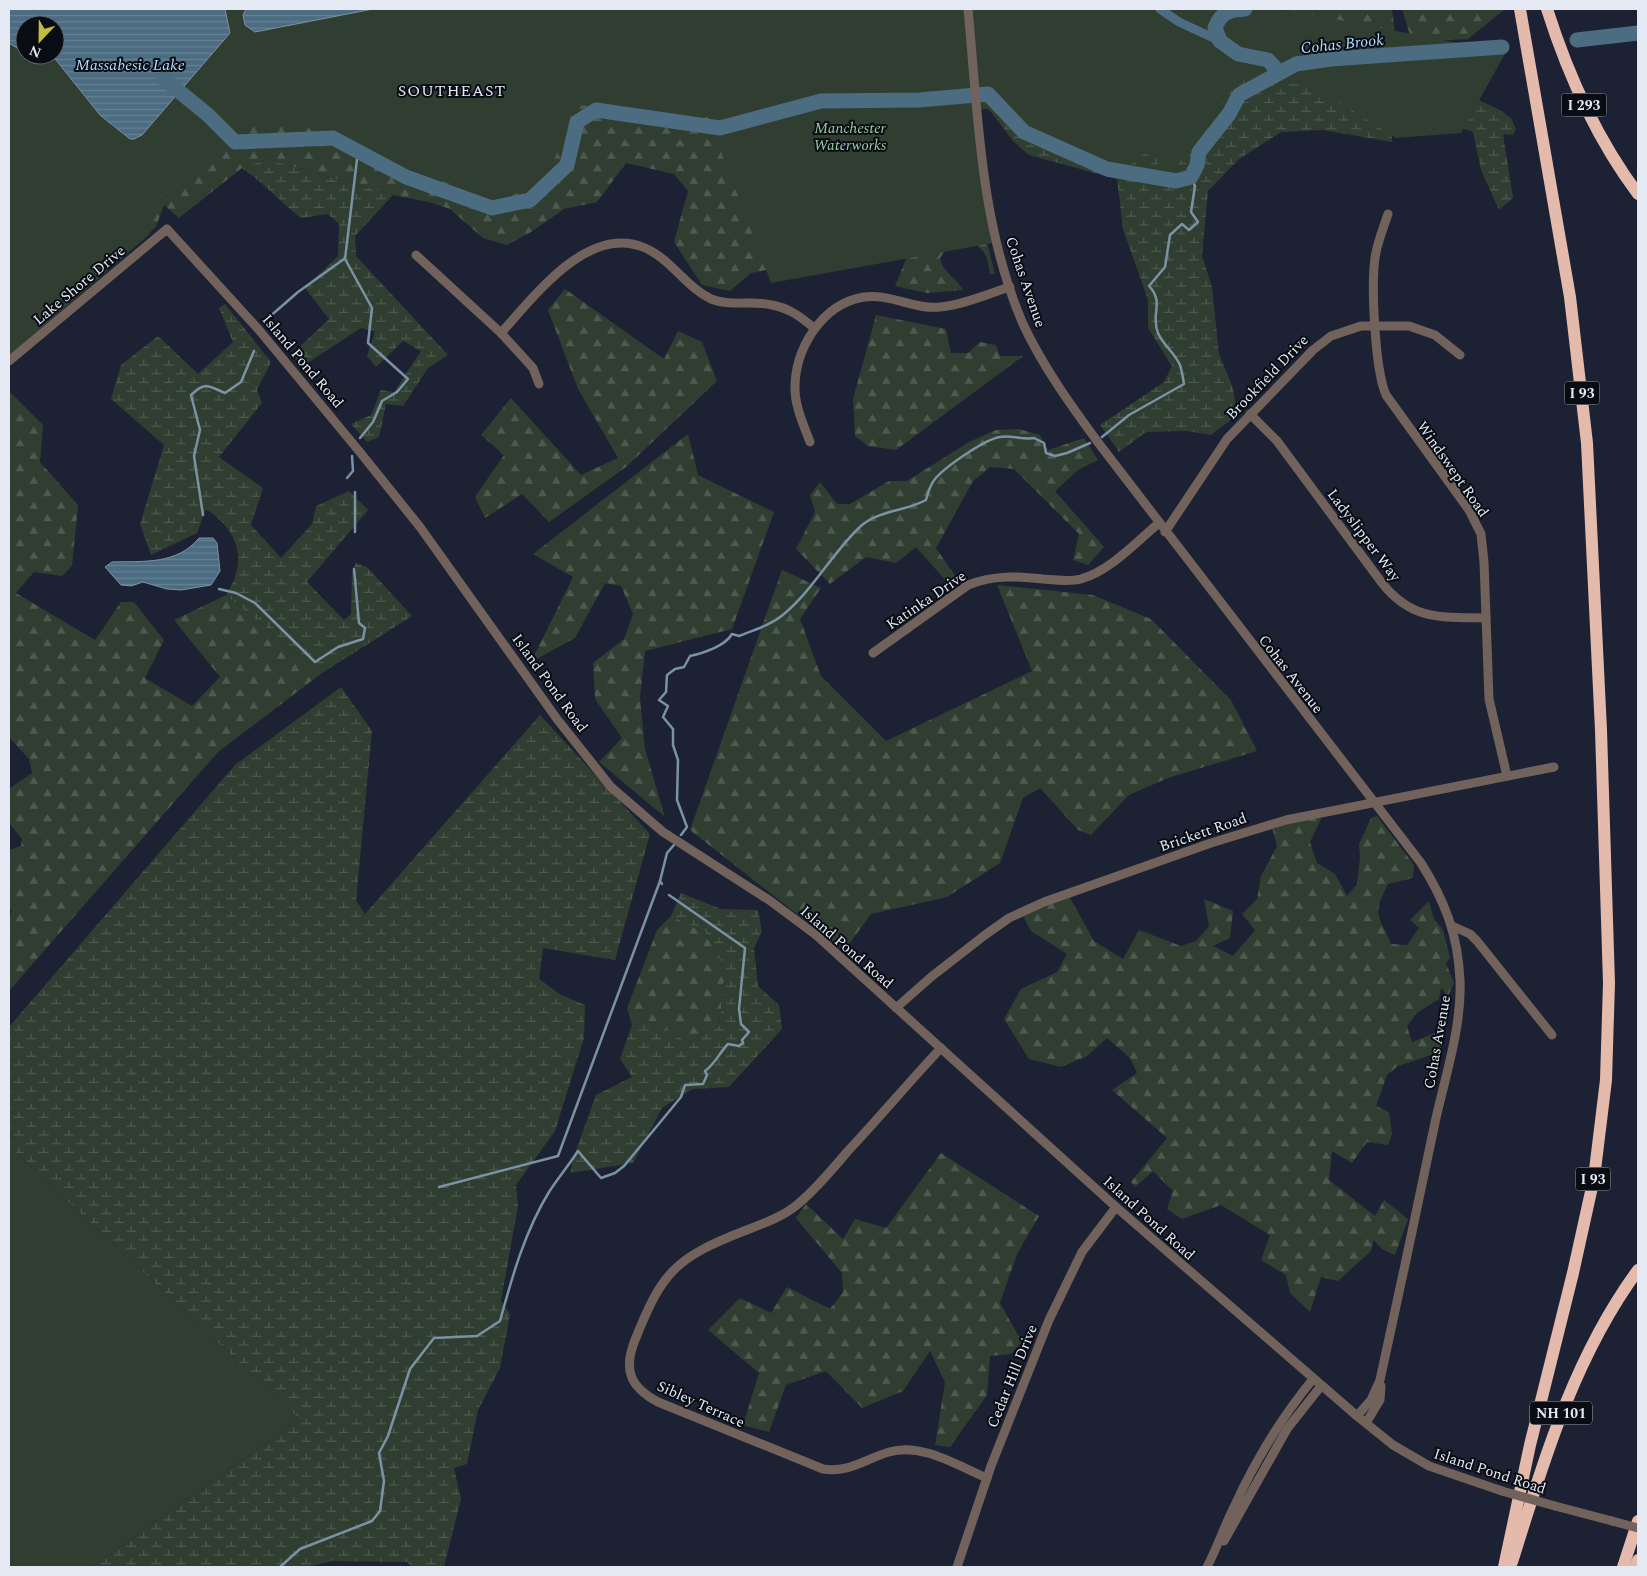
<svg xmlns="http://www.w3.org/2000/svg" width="1647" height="1576" viewBox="0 0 1647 1576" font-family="Spectral,serif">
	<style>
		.forest { fill: url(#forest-firs) }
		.wetland { fill: url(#wetland-marsh) }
		.park { fill: #2f3e31 }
		.water { fill: url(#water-rules); stroke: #7a92a4 }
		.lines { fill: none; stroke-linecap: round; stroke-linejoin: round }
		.stream { stroke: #7a92a4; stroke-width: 2.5 }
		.canal { stroke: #4c6c82; stroke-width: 9 }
		.river { stroke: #4c6c82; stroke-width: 15 }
		.minor { stroke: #72625c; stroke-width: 9 }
		.highway { stroke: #e3baac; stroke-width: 12 }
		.minor-bridge { stroke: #72625c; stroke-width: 9 }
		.labels { text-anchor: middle; stroke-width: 4; stroke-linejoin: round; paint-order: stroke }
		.shield { fill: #090c13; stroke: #a2a7b0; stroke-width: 1 }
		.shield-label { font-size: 14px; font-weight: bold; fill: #e4e9f4 }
		.park-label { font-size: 15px; font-style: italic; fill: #9ccfa4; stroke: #090c13 }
		.street-label { font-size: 15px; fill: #e4e9f4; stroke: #090c13 }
		.water-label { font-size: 16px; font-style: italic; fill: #b1dfff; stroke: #090c13 }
		.neighbourhood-label { font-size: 16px; letter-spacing: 1px; fill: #e4e9f4; stroke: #090c13 }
	</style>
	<defs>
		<pattern id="forest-firs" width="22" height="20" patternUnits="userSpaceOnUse" patternTransform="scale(1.25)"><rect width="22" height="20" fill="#2f3e31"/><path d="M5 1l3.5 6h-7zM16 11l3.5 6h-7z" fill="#4d5a4f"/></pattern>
		<pattern id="wetland-marsh" width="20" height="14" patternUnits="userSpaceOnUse" patternTransform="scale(1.25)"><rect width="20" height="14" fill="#2f3e31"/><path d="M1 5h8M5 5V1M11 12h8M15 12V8" fill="none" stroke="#4d5a4f"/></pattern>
		<pattern id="water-rules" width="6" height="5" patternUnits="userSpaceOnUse" patternTransform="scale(1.25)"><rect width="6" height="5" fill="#4c6c82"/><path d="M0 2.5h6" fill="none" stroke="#668194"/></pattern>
	</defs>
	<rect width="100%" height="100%" fill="#1c2233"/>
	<g class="forest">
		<path d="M771,9l31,254 -51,10 -21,18 -28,-6 -28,-43 14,-51 -14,-17 -48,-11 -29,39 -33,7 -33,23 -24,13 -24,-7 -33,-29 -21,-7 -36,-7 -126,-36 -25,9 -63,50 -15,-13 -8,22 -126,109 -21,-281 98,102 125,-60z"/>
		<path d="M1299,9h93l4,31 -84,-18z"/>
		<path d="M1402,9h103l-37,30 -56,3z"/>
		<path d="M925,213l58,14 12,47h-5c-3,-25 -10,-29 -33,-39l-17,23c3,15 16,19 23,32l-36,3 -32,-7z"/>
		<path d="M565,289l99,70 14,-28 24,11 15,39 -91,86 -77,55 -27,-28 -37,24 -10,-21 29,-42 -23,-20 30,-37 70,77 37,-17 -40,-69 -30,-79z"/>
		<path d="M876,315l70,14 5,24h17l12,-11 16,3 4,11h23l-127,94 -28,-4 -13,-10 -2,-37z"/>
		<path d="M9,391l34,34 -3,37 38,43 -6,61 -10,10 -28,-4 -18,21 79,47 26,-38h13l30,38 -19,38 47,28 28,-29 -46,-57 52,-25 96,78 -104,79 -209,239v-73l3,-8 -3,-2v-58l12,-4 1,-7 -13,-16v-34l23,-16 -3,-14 -20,-22z"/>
		<path d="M1019,429l21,6 8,15 36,-12 14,22 -20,10 -23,21 49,56 -16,18 -15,-5 6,-26 -65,-65 -24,-2 -17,14 -37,67 22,32 -10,3 -32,-36 -20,16 -30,-6 -36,27 -34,-35 19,-37 -5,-17 10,-13 17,22h13l39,-23h18l62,-39 27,-12z"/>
		<path d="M688,434l10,41 76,37 -42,117 -87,22 -5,47 5,51 20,68 -66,-55 23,-24 -27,-39 -2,-36 31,-24 9,-25 -12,-28 -16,-3 -30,55 -44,24 42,-85 -40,-23z"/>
		<path d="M782,570l39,18 -21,31 21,57 65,65 146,-70 -35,-86 96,10 58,24 80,81 26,51 -89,27 -39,17 -38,40 -13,-5 -38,-42 -17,10 -23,65 -53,34 -76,17 -27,37 -154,-121z"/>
		<path d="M1320,812l1,7 -11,23 7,21 18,11 12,22 10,-12 3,-26 -1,-14 12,-26 6,-2 37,49 -1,13 -25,6c-16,32 -10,29 3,60l16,1 12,-17 -9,-8 19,-19 5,18 9,11 7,28 -4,5 8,20 -6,13 -7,-8 -2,11 -22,14 -10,13 5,16 33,-13 -5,23 -42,14 -11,9 -11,31 13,6 3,22 -4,11 -21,-3 -15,21 -20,-12 -3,29 46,36 9,-16 24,19 -13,36 -13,-6 -8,-9 -3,11 -33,30 -17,-4 -11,35 -20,-19 -4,-18 -25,-15 9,-25 -49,-30 -39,14 -15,-10 6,-18 -20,-20 -18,16 -4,-5 36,-44 -55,-48 25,-17 -7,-15 -23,-20 -20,18 -26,11 -32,-8 -25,-40 17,-30 36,-17 10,-18 -36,-23 -10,-19 47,-18 26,47 29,18 16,-29 42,16 15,-5 13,-15 -5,-27 29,12 -3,27 -17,8 20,10 22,-26 -13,-16 15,-15 4,-23 16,-30 -6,-22z"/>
		<path d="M671,916l35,17 15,28 3,20 -5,45 -32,16 -32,-20 -23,3 -5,-17 30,-78z"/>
		<path d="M941,1153l98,63 -22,38 -17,49 22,39 -11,12 -21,2 -3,39 -37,52 -15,-2 10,-63 -15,-31 -27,40 -41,17 -36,-37 -40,14 -17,47 -26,-7 16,-52 -51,-43 32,-32 31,15 16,-26 43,22 13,-17 -1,-19 -46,-55 10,-14 37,35 12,-20 31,9z"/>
	</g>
	<g class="wetland">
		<path d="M1200,9h99l13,13 188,88 11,8 5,11 -3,6 -10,-1 10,64 -14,12 -18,-40 -8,-38 -53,-18 -29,-14 1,42 -69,-12 -42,2 -43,28 -30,31 -6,65 10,31 7,67 14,34 4,27 -26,20 -25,-4 -40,1 -27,20 -19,-27 64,-43 8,-16 -24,-38v-28l-25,-71 -6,-50 -88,-24 -16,-14 -27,-36z"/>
		<path d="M267,159l126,36 -38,41 1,20 92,99 -20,13 -25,38 -17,-2 -7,33 -12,5 -16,-18 20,-9 10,-25 13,2 27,-41 -18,-10 -27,26 -9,-11 8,-25 -14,-3 -58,38 -12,-11 38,-36 -24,-31 33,-32 1,-32 -11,-10 -27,4c-21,-16 -37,-35 -59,-50z"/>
		<path d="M225,304l46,58 -14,28 5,13 -43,54 44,31 -12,37 30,33 31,-34 4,-18 33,-15 19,19 -61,72 37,38 7,-6 1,-42 4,-9 11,4 45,49 -90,57 -96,-78c22,-35 13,-64 -20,-86l-9,24 -46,22 -11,-31 24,-79 -53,-46 10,-34 37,-29 40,38 35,-32 -14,-34z"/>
		<path d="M341,687l31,44 -16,169 9,14 175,-199 110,119 -35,126 -72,-12 -4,31 22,16 24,10 -1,33 -29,93 -39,54 2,21 -17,95 9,13 -10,54 -22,42 -11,54 -13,4 7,31 -17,68h-32l-5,-5 -75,-1 -25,6h-215l207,-148 -290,-273v-119l226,-262z"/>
		<path d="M681,893l40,16 37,1 4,21 -8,17 4,38 21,19 3,24 -53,58 -36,2 -31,19 -29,55 -63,10 5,-20 21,-58 36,-18 -12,-18 12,-34 23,-3 32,20 32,-16 5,-45 -3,-20 -15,-28 -35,-17z"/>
	</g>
	<g class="park">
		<path d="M225,9h1056l225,43 -45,81 -65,5 -82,-52 -69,-7 -17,15 -23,38 -32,38 -1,10 -12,-3 -3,-18 -6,-6 -7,1 -16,12 -11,2 -48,-19 -33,-2 -11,-6 -38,-32 -13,1 19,133 -222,40 -63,-166h-19l-85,-13 -31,2 -6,26 -19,40 -9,10 -38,19 -7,1 -75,-31 -55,-5c-17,-8 -27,-27 -45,-35 -15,-7 -57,-2 -77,-6l-84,73 -10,17 2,19 -141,122v-313l16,12h27l10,10 26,36 38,36 16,-3 88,-101z"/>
		<path d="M9,1146l290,273 -207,148h-83z"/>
	</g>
	<g class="water">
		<path d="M9,9h216l5,24 -88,102 -8,4h-4l-30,-24 -48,-60h3v-30h-30v28l-16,-10z"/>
		<path d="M246,9h127l-118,23 -10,-7 -2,-10z"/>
		<path d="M199,538h14l4,5 3,28 -9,14 -30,5 -14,-1 -24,-7 -12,4 -10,-1 -16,-18 7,-5c31,-1 65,3 87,-24z"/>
	</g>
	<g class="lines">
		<g class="stream">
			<path d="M358,151l-13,108 27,49 -4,35 40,36 -11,13 -15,9 -9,21 -13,16"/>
			<path d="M266,324l1,-5 31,-27 46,-33"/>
			<path d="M1102,437l27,-22 55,-31c-1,-6 -2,-13 -4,-19 -5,-12 -17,-20 -22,-32 -8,-19 7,-30 -9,-47l16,-19 5,-32 12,-11 7,6 9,-8 -7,-10 4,-26 -4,-9"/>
			<path d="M347,478l6,-7 -1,-15"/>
			<path d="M203,515l-9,-59 6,-26 -9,-35c14,-14 17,-9 34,-2l16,-11 13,-31"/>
			<path d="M355,532v-40"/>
			<path d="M219,589l17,4 19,10 60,59 23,-15 25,-8 2,-11 -6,-5 -5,-54"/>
			<path d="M681,835l6,-8 -10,-27 1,-40 -5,-15v-16l-10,-12 5,-11 -9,-6 7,-8 1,-17 8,-6 9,-2 6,-11c14,-3 35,-10 42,-22l7,2c15,-6 32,-11 45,-22 30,-25 50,-64 78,-89 19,-15 44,-14 64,-25 2,-8 4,-15 9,-21 10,-12 50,-40 65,-42 11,-2 23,3 34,1l10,5 2,10 9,3 12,-3 23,-10"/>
			<path d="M662,884l-2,-3 7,-28 7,-8"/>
			<path d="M439,1187l119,-31 102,-275"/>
			<path d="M280,1567l20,-18 72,-28 8,-10 4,-30 -5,-28 9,-17 22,-67 24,-31 43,-2 23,-15c12,-44 25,-90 49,-129 9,-14 20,-27 29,-41l23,27 14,-5 9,-7 57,-69 4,-12 18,-1 4,-9 -2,-4c10,-7 15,-19 23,-27l11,2 4,-3 -1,-3 7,-8 -8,-8 -2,-15 6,-61 -76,-53"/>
		</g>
		<path class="canal" d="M1160,9l19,13 41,19"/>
		<g class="river">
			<path d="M1245,9c-16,1 -24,3 -30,19l5,13 18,13 30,6 11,12"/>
			<path d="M1577,40l61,-7"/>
			<path d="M164,79l44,36 27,27 98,-4 73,39 86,31 38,-8 37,-35 10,-43 19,-12 124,18 101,-27 98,-1 69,-6 36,38 83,37 69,12 15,-4 6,-12 2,-13 30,-38 10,-19 57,-31 35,-5 171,-12"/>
		</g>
		<g class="minor">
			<path d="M968,9c10,105 12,216 55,315 20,43 49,83 77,121l321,418c24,38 37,72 39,117 2,45 -14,94 -24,138 -18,87 -37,175 -56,262l-9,20 -14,16"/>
			<path d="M1388,214c-5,15 -11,29 -13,44 -4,29 0,112 11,137l83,115 12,24 3,28 5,137 18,77"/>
			<path d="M416,255l85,78 32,35 6,16"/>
			<path d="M501,333c33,-36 87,-110 144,-85 26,11 41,39 66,51 20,8 41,1 61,6 17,3 29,12 42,23"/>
			<path d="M9,361l158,-132 92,101 100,121 61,76 137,192 54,68 52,45 106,68 47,35 300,272 241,209 36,29 36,21 73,25"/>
			<path d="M1250,414l27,27 105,142c30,38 59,34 104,35"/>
			<path d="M810,442c-6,-16 -14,-33 -15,-51 -1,-41 26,-87 69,-94 25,-4 51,13 76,10 23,-2 47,-13 70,-20"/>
			<path d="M1165,532l62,-93 86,-89 18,-14 30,-10h48l26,9 25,20"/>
			<path d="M873,653l95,-68c26,-10 48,-9 75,-6 13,1 26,3 38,0 30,-9 54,-36 78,-56"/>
			<path d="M1452,926l18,8 7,7 75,94"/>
			<path d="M896,1008l35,-31 54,-42 24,-17 35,-16 167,-59 75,-23 268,-53"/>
			<path d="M941,1048c-32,34 -62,70 -94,104 -15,18 -31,37 -49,52 -15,13 -36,20 -54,27 -69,27 -82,41 -109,109 -12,30 -5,47 23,62l165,67c26,4 42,-10 66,-17 32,-10 69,14 98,26"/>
			<path d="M1366,1423l14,-23 1,-14"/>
			<path d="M1555,1506l57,15"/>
			<path d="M1224,1541l63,-112 34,-43"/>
			<path d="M957,1567l34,-101 58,-146 33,-68 34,-45"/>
			<path d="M1207,1567c10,-19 17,-40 27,-60 21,-46 47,-89 79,-128"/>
		</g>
		<g class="highway">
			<path d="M1547,9c21,66 49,129 91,185"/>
			<path d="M1512,1562c32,-102 62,-205 126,-292"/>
			<path d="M1504,1567l26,-122 43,-172 21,-95 12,-98 3,-97 -8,-253 -14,-287 -17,-146 -50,-288"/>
			<path d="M1623,1567l15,-46"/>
			<path d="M1635,1567l3,-7"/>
		</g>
		<g class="minor-bridge">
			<path d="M1502,1491l53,15"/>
			<path d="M1612,1521l26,7"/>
		</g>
	</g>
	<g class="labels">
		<g class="shield">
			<rect x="1561.5" y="93.5" width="45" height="23" rx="4"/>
			<rect x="1564.5" y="381.5" width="35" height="23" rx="4"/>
			<rect x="1575.5" y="1167.5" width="35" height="23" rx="4"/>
			<rect x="1530" y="1401.5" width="62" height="23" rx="4"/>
		</g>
		<g class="shield-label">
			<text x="1584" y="110">I 293</text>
			<text x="1582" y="398">I 93</text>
			<text x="1593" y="1184">I 93</text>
			<text x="1561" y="1418">NH 101</text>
		</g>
		<g class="park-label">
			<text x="850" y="133">Manchester<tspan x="850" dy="17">Waterworks</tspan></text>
		</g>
		<g class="street-label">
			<text transform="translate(1026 282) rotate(71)" y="5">Cohas Avenue</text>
			<text transform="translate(79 285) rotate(-40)" y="5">Lake Shore Drive</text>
			<text transform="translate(303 361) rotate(50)" y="5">Island Pond Road</text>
			<text transform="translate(1267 377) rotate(-46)" y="5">Brookfield Drive</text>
			<text transform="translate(1453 469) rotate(55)" y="5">Windswept Road</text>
			<text transform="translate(1364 535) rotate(53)" y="5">Ladyslipper Way</text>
			<text transform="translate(926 600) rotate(-34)" y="5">Katinka Drive</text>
			<text transform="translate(1291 674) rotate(52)" y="5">Cohas Avenue</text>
			<text transform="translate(550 683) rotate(54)" y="5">Island Pond Road</text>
			<text transform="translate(1203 832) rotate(-19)" y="5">Brickett Road</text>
			<text transform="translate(847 947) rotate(41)" y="5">Island Pond Road</text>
			<text transform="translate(1437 1042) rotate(-80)" y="5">Cohas Avenue</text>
			<text transform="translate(1149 1218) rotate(42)" y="5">Island Pond Road</text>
			<text transform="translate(1012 1376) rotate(-68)" y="5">Cedar Hill Drive</text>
			<text transform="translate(701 1404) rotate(24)" y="5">Sibley Terrace</text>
			<text transform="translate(1490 1471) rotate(18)" y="5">Island Pond Road</text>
		</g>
		<g class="water-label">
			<text transform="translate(1342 43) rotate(-6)" y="6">Cohas Brook</text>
			<text x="130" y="70">Massabesic Lake</text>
		</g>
		<g class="neighbourhood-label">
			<text x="452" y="96">SOUTHEAST</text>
		</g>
	</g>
	<rect width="1647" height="1576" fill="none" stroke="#e4e9f4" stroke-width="20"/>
	<g transform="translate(40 40) rotate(202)"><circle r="24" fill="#090c13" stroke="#61646d"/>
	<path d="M0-4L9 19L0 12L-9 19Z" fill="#c3bd3e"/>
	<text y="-8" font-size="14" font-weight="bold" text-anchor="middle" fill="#e4e9f4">N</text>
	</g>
</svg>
